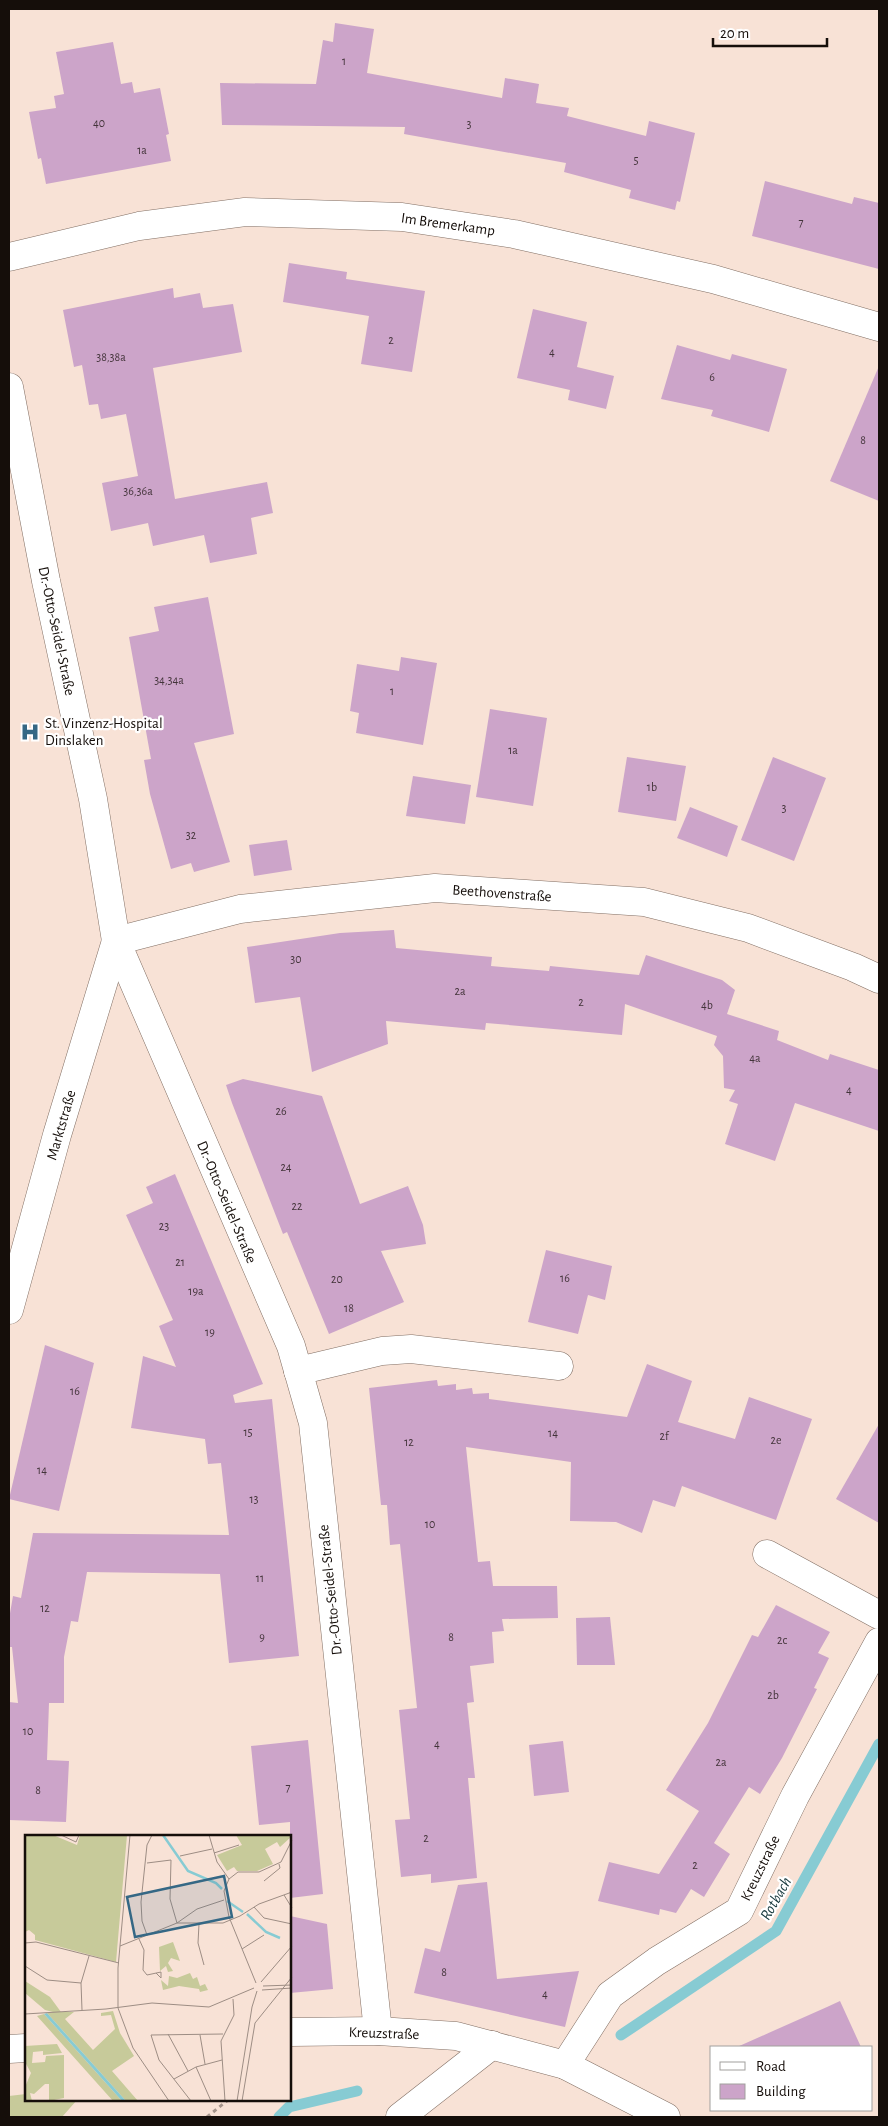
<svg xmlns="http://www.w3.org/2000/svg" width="888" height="2126" viewBox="0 0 888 2126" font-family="'Alegreya Sans',sans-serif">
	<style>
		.green { fill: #c7ca9a }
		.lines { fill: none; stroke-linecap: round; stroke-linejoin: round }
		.stream { stroke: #87cbd3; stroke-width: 11 }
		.building { fill: #cca4c9 }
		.minor-casing { stroke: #826f64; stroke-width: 29 }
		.path { stroke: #a5948b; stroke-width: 3; stroke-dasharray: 4 4; stroke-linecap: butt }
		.minor { stroke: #fff; stroke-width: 28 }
		.labels { text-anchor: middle; stroke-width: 4.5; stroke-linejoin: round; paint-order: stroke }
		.number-label { font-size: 12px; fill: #43343a }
		.street-label { font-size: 15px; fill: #150e0a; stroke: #fff }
		.poi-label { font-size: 15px; fill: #150e0a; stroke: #fff; text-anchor: start }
		.water-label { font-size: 16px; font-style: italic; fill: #14363a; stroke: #fff }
		.inset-river { fill: none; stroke: #87cbd3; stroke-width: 2.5 }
		.inset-road { fill: none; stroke: #9d8d84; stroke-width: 1 }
		.view { fill: #356885; fill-opacity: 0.15; stroke: #356885; stroke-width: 2.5 }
		.inset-edge { fill: none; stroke: #150e0a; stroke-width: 2.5 }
	</style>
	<rect width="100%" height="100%" fill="#f8e2d6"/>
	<path class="green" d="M26,2094v6h51l-15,17h-53v-21z"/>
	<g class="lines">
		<g class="stream">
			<path d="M621,2035l155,-104 103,-187"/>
			<path d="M279,2117l10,-10 68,-16"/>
		</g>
	</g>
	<g class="building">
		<path d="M335,23l39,6 -7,44 135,25 3,-20 34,6 -3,19 33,5 -2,8 79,20 3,-15 46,12 -15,69 -3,-1 -2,9 -46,-12 2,-8 -67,-18 2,-9 -162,-29 1,-7 -183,-2 -2,-42 96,1 7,-44 10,2z"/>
		<path d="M113,42l8,42 11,-2 2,11 26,-5 9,46 -3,1 5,26 -125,23 -5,-26 -3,1 -9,-47 27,-4 -2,-12 10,-2 -8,-42z"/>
		<path d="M765,181l87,23 2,-7 25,6v66l-127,-33z"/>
		<path d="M289,263l58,9 -1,7 79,12 -13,81 -51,-8 8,-48 -86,-14z"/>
		<path d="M173,288l1,10 26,-5 3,15 30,-4 9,48 -89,16 22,131 92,-17 6,31 -22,5 6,36 -47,9 -6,-28 -51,11 -5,-23 -37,8 -9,-48 36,-7 -12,-62 -25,5 -3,-15 -9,1 -7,-40 -8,2 -11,-57z"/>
		<path d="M533,309l54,13 -10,45 37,9 -8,33 -38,-9 2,-10 -53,-12z"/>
		<path d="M677,345l53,15 2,-6 55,15 -18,63 -58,-16 2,-6 -52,-11z"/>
		<path d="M879,366v135l-49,-20z"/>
		<path d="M208,597l26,137 -40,9 36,119 -36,10 -3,-9 -20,6 -21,-75 -6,-34 7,-1 -22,-122 30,-6 -5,-24z"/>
		<path d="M401,657l36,6 -14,82 -67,-12 3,-20 -9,-2 7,-47 42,7z"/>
		<path d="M490,709l57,9 -14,88 -57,-9z"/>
		<path d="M627,757l59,9 -10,55 -58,-9z"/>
		<path d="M773,757l53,21 -32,83 -53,-21z"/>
		<path d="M413,776l58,9 -6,39 -59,-8z"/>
		<path d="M690,807l48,19 -11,31 -50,-19z"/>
		<path d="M287,840l5,30 -38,6 -5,-31z"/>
		<path d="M394,930l2,18 96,9 -1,9 58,5 1,-5 89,9 7,-20 76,25 13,10 -8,24 52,17 -2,9 51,20 2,-6 49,16v61l-84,-28 -20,58 -50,-17 13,-40 -9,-3 6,-11 -11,-2 -1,-32 -9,-11 3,-9 -92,-32 -3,31 -136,-12 -1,7 -99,-9 2,23 -76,28 -12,-75 -45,6 -8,-56 93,-14z"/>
		<path d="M243,1079l79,17 38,108 48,-18 15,39 3,19 -45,7 23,51 -75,32 -42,-102 -4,2 -51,-131 -6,-18z"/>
		<path d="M175,1174l88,210 -30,11 2,8 37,-4 27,257 -70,7 -9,-89 -133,-2 -9,50 -7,-1 -7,36v46h-15l-2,57 22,1 -3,61 -57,-2v-118l9,1 -6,-56h-3v-28l4,-23 8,2 12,-65 196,2 -8,-72 -13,1 -3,-25 -74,-11 12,-72 33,11 -17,-41 14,-6 -47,-105 27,-12 -7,-16z"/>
		<path d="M546,1250l66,16 -7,34 -17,-5 -10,39 -50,-12z"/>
		<path d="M45,1345l49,18 -35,148 -50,-12z"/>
		<path d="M647,1364l45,17 -14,41 57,17 14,-42 63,22 -36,101 -94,-34 -7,21 -22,-7 -11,33 -26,-11 -46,-1 1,-59 -105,-15 12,115 12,-1 3,25h64l1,32 -56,1 2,12 -12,1 2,31 -24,3 4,36 -7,1 8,75h-7l9,100 -46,5v-9l-30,3 -6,-57 15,-1 -11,-109 18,-2 -17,-164 -10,1 -3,-40h-6l-12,-117 68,-8 1,6 18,-2v6l16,-2 1,6 16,-1v6l138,18z"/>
		<path d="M879,1424v99l-43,-24z"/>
		<path d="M776,1605l54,27 -12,21 11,5 -15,30 3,1 -35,69 -22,36 -11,-7 -35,56 16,11 -26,43 -13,-8 -15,24 -16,-4 -1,6 -61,-14 11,-39 50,12 40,-63 -33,-21 42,-67 44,-88 6,2z"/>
		<path d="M610,1617l5,48h-38l-1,-47z"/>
		<path d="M308,1740l15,154 -33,4v-76l-31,3 -8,-79z"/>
		<path d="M563,1741l6,51 -35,4 -5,-51z"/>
		<path d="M487,1882l10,97 82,-8 -14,56 -151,-34 11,-45 15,4 18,-67z"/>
		<path d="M290,1916l37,8 6,65 -43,4z"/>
		<path d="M840,2001l21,46h-124l90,-40z"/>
	</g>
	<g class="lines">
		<g class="minor-casing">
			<g id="minor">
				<path d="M9,257l130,-31 106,-14 157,5 112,17 199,45 166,48"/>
				<path d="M9,387l37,194 47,218 23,142 175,405 22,77 65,608"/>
				<path d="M9,1310l48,-175 59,-194 124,-32 195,-21 209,14 104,26 105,39 26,12"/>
				<path d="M298,1371l84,-20 29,-2 148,17"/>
				<path d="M767,1554l112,61"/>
				<path d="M290,2032l88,-1 78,5 109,29 101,52"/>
				<path d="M9,2049l17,-1"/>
				<path d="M565,2065l45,-70 47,-34 82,-50 56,-115 84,-154"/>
				<path d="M400,2117l92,-72"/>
			</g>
		</g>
		<path class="path" d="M207,2117l21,-17"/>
		<use href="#minor" class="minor"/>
	</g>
	<defs>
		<g id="hospital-bare" transform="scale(1.5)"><path d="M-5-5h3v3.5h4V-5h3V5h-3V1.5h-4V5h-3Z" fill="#356885" stroke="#fff" stroke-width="2.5" paint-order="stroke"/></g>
	</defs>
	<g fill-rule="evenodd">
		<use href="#hospital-bare" x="30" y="732"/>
	</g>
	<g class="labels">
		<g class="number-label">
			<text x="344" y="65">1</text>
			<text x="99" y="127">40</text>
			<text x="469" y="128">3</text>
			<text x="142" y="154">1a</text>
			<text x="636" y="164">5</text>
			<text x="801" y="226">7</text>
			<text x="391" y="344">2</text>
			<text x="552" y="356">4</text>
			<text x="111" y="361">38,38a</text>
			<text x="712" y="381">6</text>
			<text x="863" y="444">8</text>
			<text x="138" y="495">36,36a</text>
			<text x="169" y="684">34,34a</text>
			<text x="392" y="695">1</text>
			<text x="513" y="754">1a</text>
			<text x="652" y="791">1b</text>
			<text x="784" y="812">3</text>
			<text x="191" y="839">32</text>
			<text x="296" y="963">30</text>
			<text x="460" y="995">2a</text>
			<text x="581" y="1006">2</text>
			<text x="707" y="1009">4b</text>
			<text x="755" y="1062">4a</text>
			<text x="849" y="1094">4</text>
			<text x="281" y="1115">26</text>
			<text x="286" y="1171">24</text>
			<text x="297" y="1210">22</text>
			<text x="164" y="1230">23</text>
			<text x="180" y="1266">21</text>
			<text x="565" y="1282">16</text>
			<text x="337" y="1283">20</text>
			<text x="196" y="1295">19a</text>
			<text x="349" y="1312">18</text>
			<text x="210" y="1336">19</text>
			<text x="75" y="1395">16</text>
			<text x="248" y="1436">15</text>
			<text x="553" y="1437">14</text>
			<text x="664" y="1440">2f</text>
			<text x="776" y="1444">2e</text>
			<text x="409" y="1446">12</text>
			<text x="42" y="1474">14</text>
			<text x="254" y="1503">13</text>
			<text x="430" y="1528">10</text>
			<text x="260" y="1582">11</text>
			<text x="45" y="1612">12</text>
			<text x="262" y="1641">9</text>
			<text x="451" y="1641">8</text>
			<text x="782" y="1644">2c</text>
			<text x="773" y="1699">2b</text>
			<text x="28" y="1735">10</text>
			<text x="437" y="1748">4</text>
			<text x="721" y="1766">2a</text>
			<text x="288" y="1791">7</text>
			<text x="38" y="1794">8</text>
			<text x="426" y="1842">2</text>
			<text x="695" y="1869">2</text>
			<text x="444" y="1976">8</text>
			<text x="545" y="1998">4</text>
		</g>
		<g class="street-label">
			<text transform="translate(448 224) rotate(8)" y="5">Im Bremerkamp</text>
			<text transform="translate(57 631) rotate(78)" y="5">Dr.-Otto-Seidel-Straße</text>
			<text transform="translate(502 893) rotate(4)" y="5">Beethovenstraße</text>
			<text transform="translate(61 1125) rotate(-74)" y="5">Marktstraße</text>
			<text transform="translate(227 1202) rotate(67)" y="5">Dr.-Otto-Seidel-Straße</text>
			<text transform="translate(330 1590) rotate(-96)" y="5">Dr.-Otto-Seidel-Straße</text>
			<text transform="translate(760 1868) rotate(-64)" y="5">Kreuzstraße</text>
			<text transform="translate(384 2033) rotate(2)" y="5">Kreuzstraße</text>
		</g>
		<g class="poi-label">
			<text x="45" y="728">St. Vinzenz-Hospital<tspan x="45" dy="17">Dinslaken</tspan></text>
		</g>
		<g class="water-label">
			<text transform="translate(775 1898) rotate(-60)" y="6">Rotbach</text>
		</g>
	</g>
	<g transform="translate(25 1835)">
		<rect width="266" height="266" fill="#f8e2d6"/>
		<path d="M0,0h28l24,10 3,-10h47l-11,127 -81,-22v-5l-6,-5 -4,2zM211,0h55v2l-11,10 -3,-5 -12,7 8,15 -16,7h-20l-3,-4 -7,4 -10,-16 25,-10zM148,107l7,19 -9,-3 -3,5 5,8 -5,1 -2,-6 -6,5 -1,-24zM165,138l3,6 4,-2 3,9 5,-2 3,6 -8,2 -1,-3 -20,-3 -16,4 -2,-10 7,6 1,-10 8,2zM0,146l25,16 11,15h13l-9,7 28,31 22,-21 -4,-14 -10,1v-3l12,-2 7,22 14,23 -22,15 26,30h-12l-79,-88 6,-1 -8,-2 -20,-17zM19,179l78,87h-9l-76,-85zM32,209l5,9 -19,2v-4l-10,1 -1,11 13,-1 1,-6 18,-1v43l-15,3v-17h-4l-11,10 -4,-1 2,8h-7v-14l6,-14 -6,-11v-16z" fill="#c7ca9a"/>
		<path d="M22,178l79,88h-4l-78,-87z" fill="#87cbd3"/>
		<path class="inset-river" d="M138,0l25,36 28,12 6,6M202,66l16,11M222,79l19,18 14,6"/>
		<path class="inset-road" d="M36,0l15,7 3,-7M105,0l-12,133v40l15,40 36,53M184,0l8,27 12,17M189,18l25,-8M155,21l32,-7M122,28l24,-3 -1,39 7,24h46l17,-7 19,-12 33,-12M239,46l16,-13 -1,-4M259,60l8,13M229,72l10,11 28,6M174,89l-1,19 6,22M122,100l-5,-14 -1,-19 6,-57 5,-10M114,104l5,11 -1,20 4,5 14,-3v6l-5,-5M0,108l11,-1 83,21M95,111l57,-23 20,-14 27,-9M217,114l22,-14M0,131l22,14 34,3M236,147l31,-36M231,148l-27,-66 -5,-26 5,-12 9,-7h21l22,-10 11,-22M238,151l29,-1M237,155l30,-2M57,175l-1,-27 8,-27M0,179l81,-5 46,-6 57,4 45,-19M143,199l20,37M175,200l5,29M171,232l15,34M149,244l22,-12 26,-7M166,266l-32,-41 -8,-25 72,-1M200,266l-4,-60 13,-26 -1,-16M212,266l15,-94 5,-16M217,266l13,-78 37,-46"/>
		<path class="view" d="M199,41l8,41 -97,20 -8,-40z"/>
		<rect width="266" height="266" class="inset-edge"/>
	</g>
	<rect width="888" height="2126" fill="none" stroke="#150e0a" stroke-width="20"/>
	<rect x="710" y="2046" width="162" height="65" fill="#ffffff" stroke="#a19f9d"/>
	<rect x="720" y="2062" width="25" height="8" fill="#ffffff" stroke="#a19f9d"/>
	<text x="756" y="2071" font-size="15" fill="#150e0a">Road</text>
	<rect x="720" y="2084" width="25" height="15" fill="#cca4c9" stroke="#a19f9d"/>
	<text x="756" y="2096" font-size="15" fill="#150e0a">Building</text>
	<path d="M713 38v8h114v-8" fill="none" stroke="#150e0a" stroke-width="2.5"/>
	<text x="720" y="38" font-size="15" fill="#150e0a" stroke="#ffffff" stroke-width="4" paint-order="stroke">20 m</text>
</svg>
